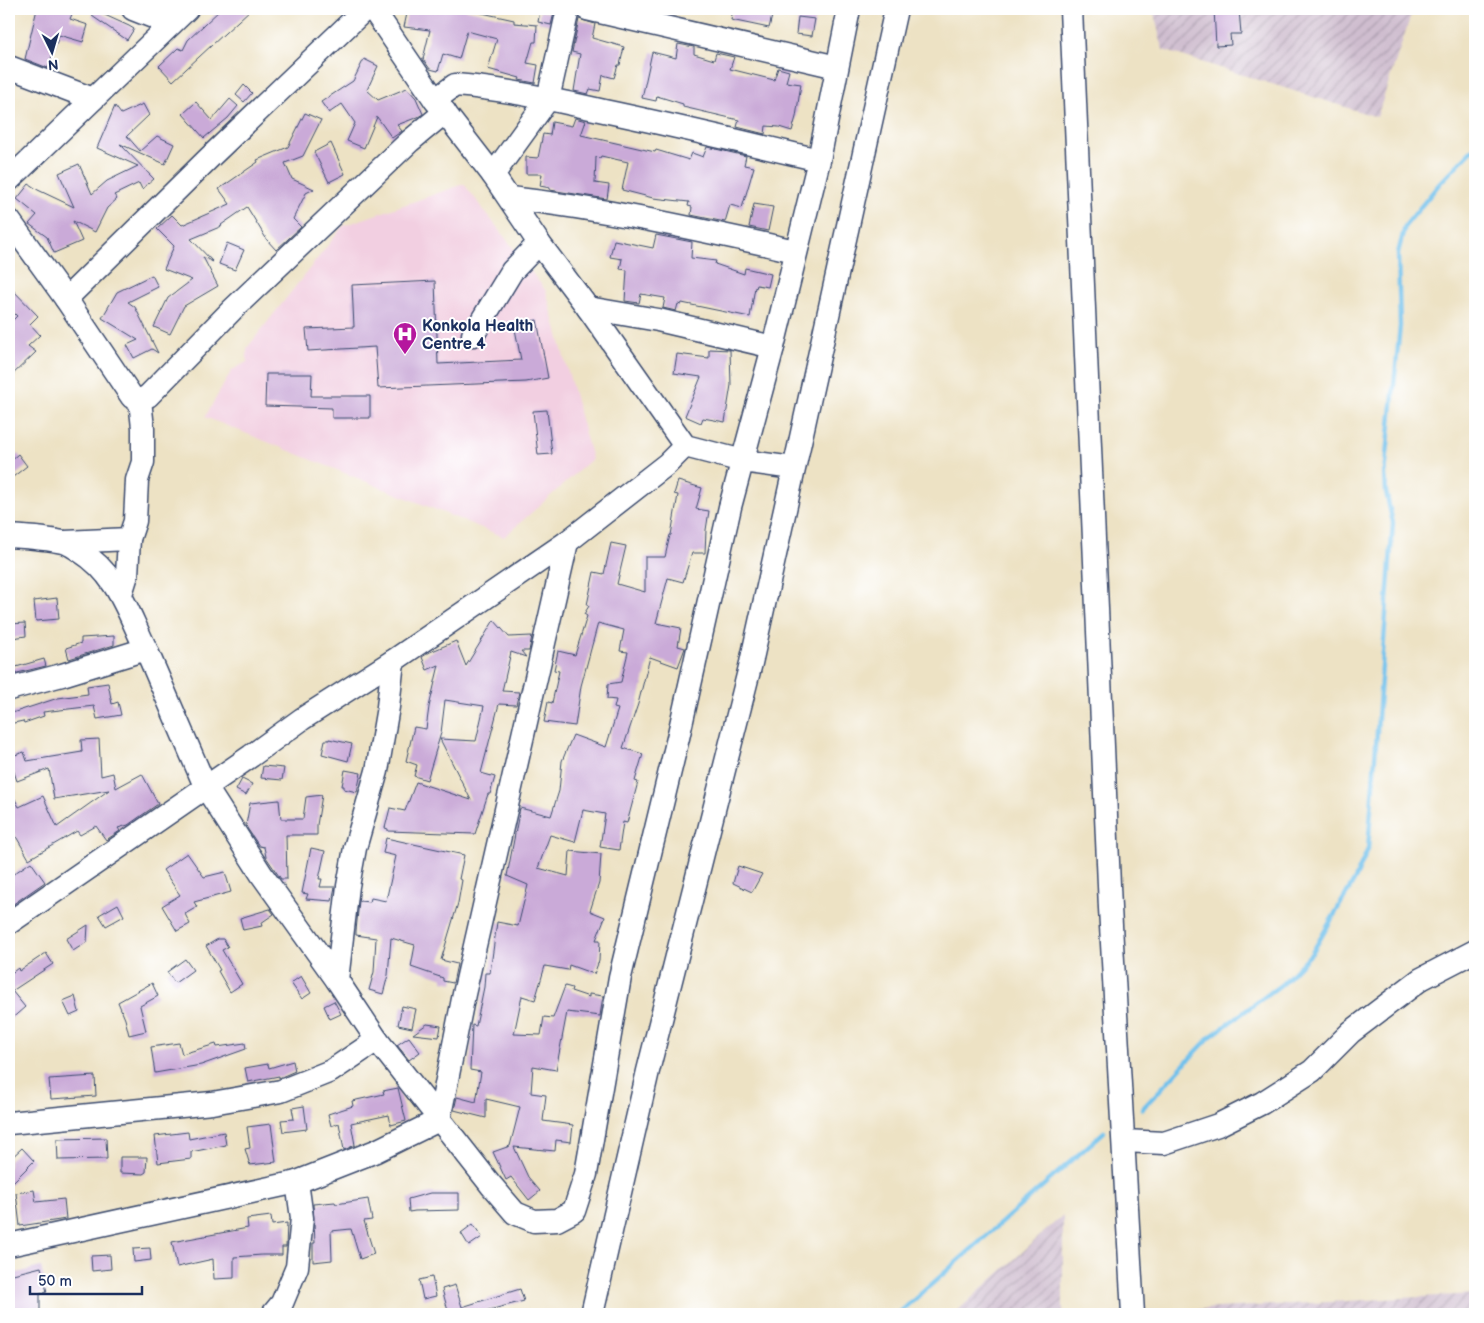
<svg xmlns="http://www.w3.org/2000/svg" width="1484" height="1323" viewBox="0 0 1484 1323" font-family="'Balsamiq Sans',sans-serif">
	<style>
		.built { fill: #f2cfe1 }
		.industrial { fill: url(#industrial-furrows) }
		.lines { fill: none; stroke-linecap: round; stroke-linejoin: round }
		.stream { stroke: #71c1ec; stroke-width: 4.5 }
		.building { fill: #caaad8 }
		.minor-casing { stroke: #3a4a6d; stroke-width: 25 }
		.minor { stroke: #fff; stroke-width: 22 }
		.labels { text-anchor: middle; stroke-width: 4; stroke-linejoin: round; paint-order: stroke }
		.poi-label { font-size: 16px; font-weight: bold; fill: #1b2f5e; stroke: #fff; text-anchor: start }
	</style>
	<defs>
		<pattern id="industrial-furrows" width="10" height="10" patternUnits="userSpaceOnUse" patternTransform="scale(1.25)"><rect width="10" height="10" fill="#cfbdcf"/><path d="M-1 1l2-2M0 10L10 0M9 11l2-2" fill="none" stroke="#a79aab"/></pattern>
	</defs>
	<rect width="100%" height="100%" fill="#fff"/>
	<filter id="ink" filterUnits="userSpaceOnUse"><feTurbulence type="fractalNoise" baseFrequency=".02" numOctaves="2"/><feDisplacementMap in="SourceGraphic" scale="10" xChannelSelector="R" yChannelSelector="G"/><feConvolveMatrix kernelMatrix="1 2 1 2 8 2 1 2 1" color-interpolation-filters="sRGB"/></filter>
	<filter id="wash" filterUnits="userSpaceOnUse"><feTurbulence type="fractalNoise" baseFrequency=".0096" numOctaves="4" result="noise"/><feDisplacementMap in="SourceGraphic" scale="20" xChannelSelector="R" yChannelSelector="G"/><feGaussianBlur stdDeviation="1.12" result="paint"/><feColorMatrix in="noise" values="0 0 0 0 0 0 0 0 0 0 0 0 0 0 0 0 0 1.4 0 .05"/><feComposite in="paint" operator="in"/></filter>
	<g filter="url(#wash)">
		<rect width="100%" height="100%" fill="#ede2c4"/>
		<path class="built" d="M464,184l82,107 46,168 -88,78 -299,-120 27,-47 15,-8v-14l96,-122z"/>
		<g class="industrial">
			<path d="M1153,9h260l-36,108 -214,-67z"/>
			<path d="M1063,1215v99h-109z"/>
			<path d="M1475,1294v20h-365z"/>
		</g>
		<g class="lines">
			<g class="stream">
				<path d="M1142,1109l68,-72 72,-53 30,-31 43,-74 13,-30 25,-326 -7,-31 -1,-18 15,-148 -2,-73 7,-27 35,-43 35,-36"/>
				<path d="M898,1314l206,-182"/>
			</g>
		</g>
		<g id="blocks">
			<g class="building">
				<path d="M37,9h37l-4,10 18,6 -5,17 -24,-7 -11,33 -23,-9z"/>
				<path d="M221,9h30l-78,72 -14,-15 19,-18 5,2 5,-10z"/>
				<path d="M408,9h56l50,11v3l23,2 -1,17h-3l-6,21 11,2 -3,18 -16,-3 1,-2 -32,-9 9,-30 -30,-8 -8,28 -16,-5 -5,17 -8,-2 -7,-10 7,-29 -26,-3z"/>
				<path d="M733,9h27l13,3 -4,16 -38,-8z"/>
				<path d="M1214,9h25l2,25h-11l1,11 -15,1z"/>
				<path d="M96,11l33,15 5,3 -7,11 -35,-24z"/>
				<path d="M540,11l14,2 -3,12 -13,-3z"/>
				<path d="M798,17l17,2 -3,17 -16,-2z"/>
				<path d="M579,19l16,5 -3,14 32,9 -4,18h-2l-4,13 -11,-3 -3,16 -10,-2 -2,5 -14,-3 6,-37 -8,-2z"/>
				<path d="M678,44l16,3v7l20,6 2,-7 18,4 -4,12 44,11 4,-12 11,3 -3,11 15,2 -5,33 -4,14 -13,-4 -13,-1 -1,8 -28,-7 2,-7 -56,-13v-3l-26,-8 -1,5 -14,-3 10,-46 24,6z"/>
				<path d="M364,59l14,7 -11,24 11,10 29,-12 9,10 7,16 -5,3 -21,8 5,6 -10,7 -15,-21 -13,31 -17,-7 8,-18 -13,-19 -13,9 -8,-11 32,-21z"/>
				<path d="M244,85l8,8 -8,9 -8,-7z"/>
				<path d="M230,99l8,7 -10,12 -24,20 -21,-24 13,-12 16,18z"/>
				<path d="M143,104l6,11 -22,21 13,15 17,-15 17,8 -9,20 -45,-20 34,35 -12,10 -3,-6 -25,12 3,4 -10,9 -12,24 -22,-11 9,20 -28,12 -7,-16 -18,-13 8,-9 -20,-16 12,-15 9,6 36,17 -15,-34 20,-9 13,30 15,-13 31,-15 -41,-18 18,-42 6,8z"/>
				<path d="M305,113l16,7 -18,36 -18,7 7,16 22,10 -8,4 -13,26 8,8 -25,23 -9,-10 -20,-33 -26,18 1,1 -31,13 22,23 -10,-5 15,29 -34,20 -14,28 -16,-7 14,-29 24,-18 -28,-11 10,-23 -17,-17 15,-14 10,10 48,-21 -11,-15 39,-27 -1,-2 31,-13z"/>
				<path d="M575,118l11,3 -5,14 74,17 1,-2 33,10 3,-7 11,4 4,-10 39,9 -2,9 10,2 -12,41 -12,-3 -5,17 -34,-7 1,-8 -4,-1 1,-4 -36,-4 -31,-8 6,-28 -27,-6 -1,2 -4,-1 -1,26 14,2 -2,14 -57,-9v-2l-10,-2 2,-12h-16v-17l12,1 5,-24 7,1 2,-13 20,4z"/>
				<path d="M331,143l14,31 -16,8 -15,-30z"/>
				<path d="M754,204l19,3 -5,24 -19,-4z"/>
				<path d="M656,235l36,7 -1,16 25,3 -1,3 29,10 1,-6 26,6 -3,13 -11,-2 -1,3 -1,-1 -5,30 -68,-14 -1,2 -3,-1 -2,7 -13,-3 2,-10 -24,-4 -2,9 -14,-2 2,-31 -7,-1 2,-10 -12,-2 4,-17 39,8z"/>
				<path d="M227,243l17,7 -9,20 -16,-6z"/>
				<path d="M152,275l6,12 -30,15 7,5 23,46 -6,-4 -18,9 -7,-13 11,-5 -36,-22 15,-26z"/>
				<path d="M435,281l3,83 83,-4 -7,-36 23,-4 11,58 -22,4 -148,6 -3,-41 -67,4 -2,-22 48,-2 -2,-42z"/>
				<path d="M9,286l29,30 -8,8 10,11 -12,11 8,6 -27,26v-54l8,-8 -8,-8z"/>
				<path d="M709,349l21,1 1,35 -6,37 -22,-4 -2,5 -16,-7 16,-39 -27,-4 3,-19 32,4z"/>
				<path d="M266,374h46l-1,22h59v22h-38v-10l-67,-2z"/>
				<path d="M547,410l5,44 -14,1 -5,-44z"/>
				<path d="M18,454l9,12 -18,14v-18z"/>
				<path d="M678,481l24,7 -6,21 13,2 -3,19 -1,23h-13l-9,29 -15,-4 -12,45 25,5 -3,18 7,2 -7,19 -28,-10 -12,47 -15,44 20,6 -8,27 3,1 -11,41 -4,-1 -4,28 -19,-3 5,-33 -22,-4 -8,32 -25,-7 -12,33 30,8 2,-25 31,3 -2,29 -9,28 15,6 -9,23h4l-1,21 -5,13 -25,-9 -1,5 -23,-4 -10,34 -13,-4 -8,38 27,1 3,-18 9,1 12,-32 7,2 -1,3 18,6v-3l14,2 -3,20 -33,-4 -11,58 -23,-4 -2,27 15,2 -3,26 30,4 -2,17 -15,-2 -1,11 -41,-4 14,30 12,14 -11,9 -18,-23 -5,3 -13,-28 17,-6 10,-39 -34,-8v19l-32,-8 3,-13 19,5 5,-30 -11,-2 2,-45 4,1 8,-39 1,-14h5l7,-51 21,4 10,-41 -21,-9 13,-68 31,8 8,-25 3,-30 11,-26 33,12 12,-38 -4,-1 2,-8 -9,-1 1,-15 13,-2 7,-30 -8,-1 4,-21 -26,-7 -17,63 -6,40 -31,-4 4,-20 4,1 7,-32 -5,-1 4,-19 17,4 12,-39 -3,-2 5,-8 -2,-1 7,-33 10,2 7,-31 15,3 -9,38 28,8v-35h20l5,-22h1l7,-40 -4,-1z"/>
				<path d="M57,598l2,21 -23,2 -2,-20z"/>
				<path d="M494,620l15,17 23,-1 -3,15h-8l5,6 -15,-5 -9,39 17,1 -3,13 -17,-1 -18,69 14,4 -5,17h-2l-13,40 -87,-3v-2l-3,-1 5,-20 15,3 11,-29 55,18 -31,-61 36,2 8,-35 -39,-6 -4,33 -14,47 -13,-4 3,-11 -11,-4 8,-34 12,2 3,-22 10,-42 -12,5 -5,-13 8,-5 26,-11 10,25z"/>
				<path d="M25,623l1,13 -14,2 -2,-14z"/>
				<path d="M114,636v9l-45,14 -3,-11 15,-5v-5z"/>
				<path d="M44,659l2,7 -37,9v-6z"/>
				<path d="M108,683l4,21 6,-2 3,13 -24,4 -3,-13 -51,6 1,4 -20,7 -1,-2 -14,3v-10l49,-16 30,-4 -1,-8z"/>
				<path d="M99,739l2,37 12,-3 3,15 26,-14 16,30 -30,21 -10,3 2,3 -14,9 -10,-14 -16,9 -3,-4 -48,28 -15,-26 -5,3v-48l10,19 24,-11 14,31 52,-37 -55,9 -5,-30 -32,12 -8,-24 15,-5 3,9 55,-9 -1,-12z"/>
				<path d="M329,739l23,5 -4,17 -26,-7 3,-14h4z"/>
				<path d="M263,766l21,2 -2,12 -21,-2z"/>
				<path d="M345,770l16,3 -4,19 -13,-3v-3h-2z"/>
				<path d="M242,779l10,5 -6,11 -10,-5z"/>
				<path d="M322,795l-5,30v10h-31l1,44h-6l-15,-22 -2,-10 -5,-1 -12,-18 -1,-3 4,-22 29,-3 2,19h22l3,-22z"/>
				<path d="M386,838l78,17 -5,24 3,1 -4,23 -17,57 16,4 -4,19 -10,-2v-3l-32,-11 4,-22 -24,-7 -3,37 -5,19 -14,-4 5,-18 2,-34 -20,-3v-4l3,-30 11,1 1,-4 15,3 10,-45 -13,-3z"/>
				<path d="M311,848l14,3 -6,28h3l-2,8h15l-3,14 -26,-2 2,-5 -6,-1z"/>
				<path d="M187,853l17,24 21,-5 6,20 -37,10 3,5 -12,7 5,10 -13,7 -15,-25 18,-11 -17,-25z"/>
				<path d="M31,862l14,20 -36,25v-30z"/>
				<path d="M738,866l24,8 -10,18 -19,-9z"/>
				<path d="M118,904l6,12 -18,10 -7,-11z"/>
				<path d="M270,909l4,5 -13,9 1,3 -19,4 -3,-12z"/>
				<path d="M88,925l-1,17 -14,9 -7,-12z"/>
				<path d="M218,939h5l5,8 -6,3 20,34 -12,8 -12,-21 2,-1 -14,-24z"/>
				<path d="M46,953l7,11 -41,27 13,16 -16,14v-46l9,-7 1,3z"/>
				<path d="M185,959l8,11 -18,13 -8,-11z"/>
				<path d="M301,976l10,17 -9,6 -11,-16z"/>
				<path d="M152,983l6,13 -18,10 6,25 -17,4 -4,-16 -7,-17z"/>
				<path d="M75,996l4,16 -9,4 -7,-15z"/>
				<path d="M334,1001l7,13 -11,5 -6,-13z"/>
				<path d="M402,1006l14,3 -4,19 -14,-3z"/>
				<path d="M427,1024l14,2 -2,11 -26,-3z"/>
				<path d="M409,1037l11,15 -11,8 -12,-15z"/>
				<path d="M179,1043l3,11 34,-10 1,3 28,-4 1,6 -45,16 -46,8 -4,-26z"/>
				<path d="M293,1061l2,10 -16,7v-2l-31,6 -3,-14 23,-4 1,4z"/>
				<path d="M95,1076l1,20 -45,3 -2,-20z"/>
				<path d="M398,1088l8,33 -15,4 -2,-10 -38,8 4,22 -11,5 -5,-27 -8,3 -3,-12 25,-8 -1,-5 32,-7 -1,-3z"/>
				<path d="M304,1106l3,23 -24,3 -2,-12 13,-1 -2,-11z"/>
				<path d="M271,1124l5,38 -26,3 -5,-16 5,-1 -3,-21z"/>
				<path d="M188,1132l1,7 35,-7 2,13 -35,7v7l-33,4 -3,-27z"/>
				<path d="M106,1138l1,21 -49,1 -1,-21z"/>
				<path d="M22,1148l12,13 -25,25v-26z"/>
				<path d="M120,1157h27l-1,15 -3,2 -23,-1z"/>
				<path d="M34,1190l2,12 28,-3 2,20 -46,7 -4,-33z"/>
				<path d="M430,1193h29v17l-44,1 -6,1 -1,-13z"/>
				<path d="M368,1199l4,21 -8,1 10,33 -14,5 -9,-30 -20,2 1,29 -19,2v-19h2l-2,-39 22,-2 1,2z"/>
				<path d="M271,1216l1,9 15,-2 -1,24h-4v8h-20l-28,2v21l-20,1 -1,-20 -36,8 -5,-25 76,-14 -1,-9z"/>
				<path d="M473,1224l9,13 -13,9 -8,-13z"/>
				<path d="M150,1248l1,12 -17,2 -1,-13z"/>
				<path d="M110,1255l1,14 -19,2 -1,-15z"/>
				<path d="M41,1267l6,25 -7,2v20h-28v-14l-3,1v-26z"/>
				<path d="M432,1277l4,19 -13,3 -4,-19z"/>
				<path d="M455,1285l7,22 58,-18 4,12 -43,11 1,2h-37v-1l3,-2 -6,-22z"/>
			</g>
		</g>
	</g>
	<g filter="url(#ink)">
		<use href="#blocks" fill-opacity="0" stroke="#3a4a6d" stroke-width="1"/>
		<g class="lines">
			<g class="minor-casing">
				<g id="minor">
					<path d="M133,9l38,15"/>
					<path d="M373,9l62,91 58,75 46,68 49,65 97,138 58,15 50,7"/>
					<path d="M587,9l250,58"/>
					<path d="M1071,9l39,899 23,406"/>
					<path d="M9,67l84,32"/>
					<path d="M435,100l20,-15c50,4 100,15 149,26 72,15 143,32 215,49"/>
					<path d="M493,175l55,-76 20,-90"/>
					<path d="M9,180l178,-171"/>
					<path d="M510,198c98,11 190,32 286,53"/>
					<path d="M9,220l57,79 66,98 8,3 8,-4 85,-87 177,-168 35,-29"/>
					<path d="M66,299l142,-140 157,-150"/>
					<path d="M588,308l70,12 115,27"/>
					<path d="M473,335l39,-64 27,-28"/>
					<path d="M9,536c17,1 37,2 54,6 6,1 12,6 17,9 38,24 47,60 66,98"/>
					<path d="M65,542l64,-3"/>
					<path d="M121,594l6,-19 2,-36 6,-18 2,-41 6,-18v-34l-3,-28"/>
					<path d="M9,689l53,-14 84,-26 59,137 57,89 75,105 40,60 114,145 24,28 19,8 23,-1 17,-9 12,-37 34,-197 58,-239 52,-231 43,-160 46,-187 30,-151"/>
					<path d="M9,923l242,-167 51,-37 91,-58 174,-119 100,-78 18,-18"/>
					<path d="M337,980l11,-94 7,-38 22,-77 11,-64 5,-46"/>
					<path d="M9,1123l203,-20 69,-12 50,-20 46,-31"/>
					<path d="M1124,1141l40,2 54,-18 44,-22 50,-32 39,-39 70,-53 54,-28"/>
					<path d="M9,1245l288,-63 79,-31 63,-31 25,-126 103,-452"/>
					<path d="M273,1314l9,-11 15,-36 5,-49 -5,-36"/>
					<path d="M592,1314l56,-243 103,-408 145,-654"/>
				</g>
			</g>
			<use href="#minor" class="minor"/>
		</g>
	</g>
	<defs>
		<g id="hospital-pin" transform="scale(1.25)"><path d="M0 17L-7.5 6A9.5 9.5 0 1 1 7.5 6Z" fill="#b5179e" stroke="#fff"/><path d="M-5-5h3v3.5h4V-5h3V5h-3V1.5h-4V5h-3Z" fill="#fff"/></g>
	</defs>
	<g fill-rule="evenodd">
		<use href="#hospital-pin" x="405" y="334"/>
	</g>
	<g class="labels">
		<g class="poi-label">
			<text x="422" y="331">Konkola Health<tspan x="422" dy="18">Centre 4</tspan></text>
		</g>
	</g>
	<rect width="1484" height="1323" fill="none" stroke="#fff" stroke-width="30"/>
	<g transform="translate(52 52) rotate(175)" stroke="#ffffff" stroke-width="4" paint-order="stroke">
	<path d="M0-4L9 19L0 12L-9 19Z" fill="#1b2f5e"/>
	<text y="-8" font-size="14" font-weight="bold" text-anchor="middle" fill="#1b2f5e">N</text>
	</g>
	<path d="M30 1286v8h112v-8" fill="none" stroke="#1b2f5e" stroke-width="2.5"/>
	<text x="38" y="1286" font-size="15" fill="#1b2f5e" stroke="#ffffff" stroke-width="4" paint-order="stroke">50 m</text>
</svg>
